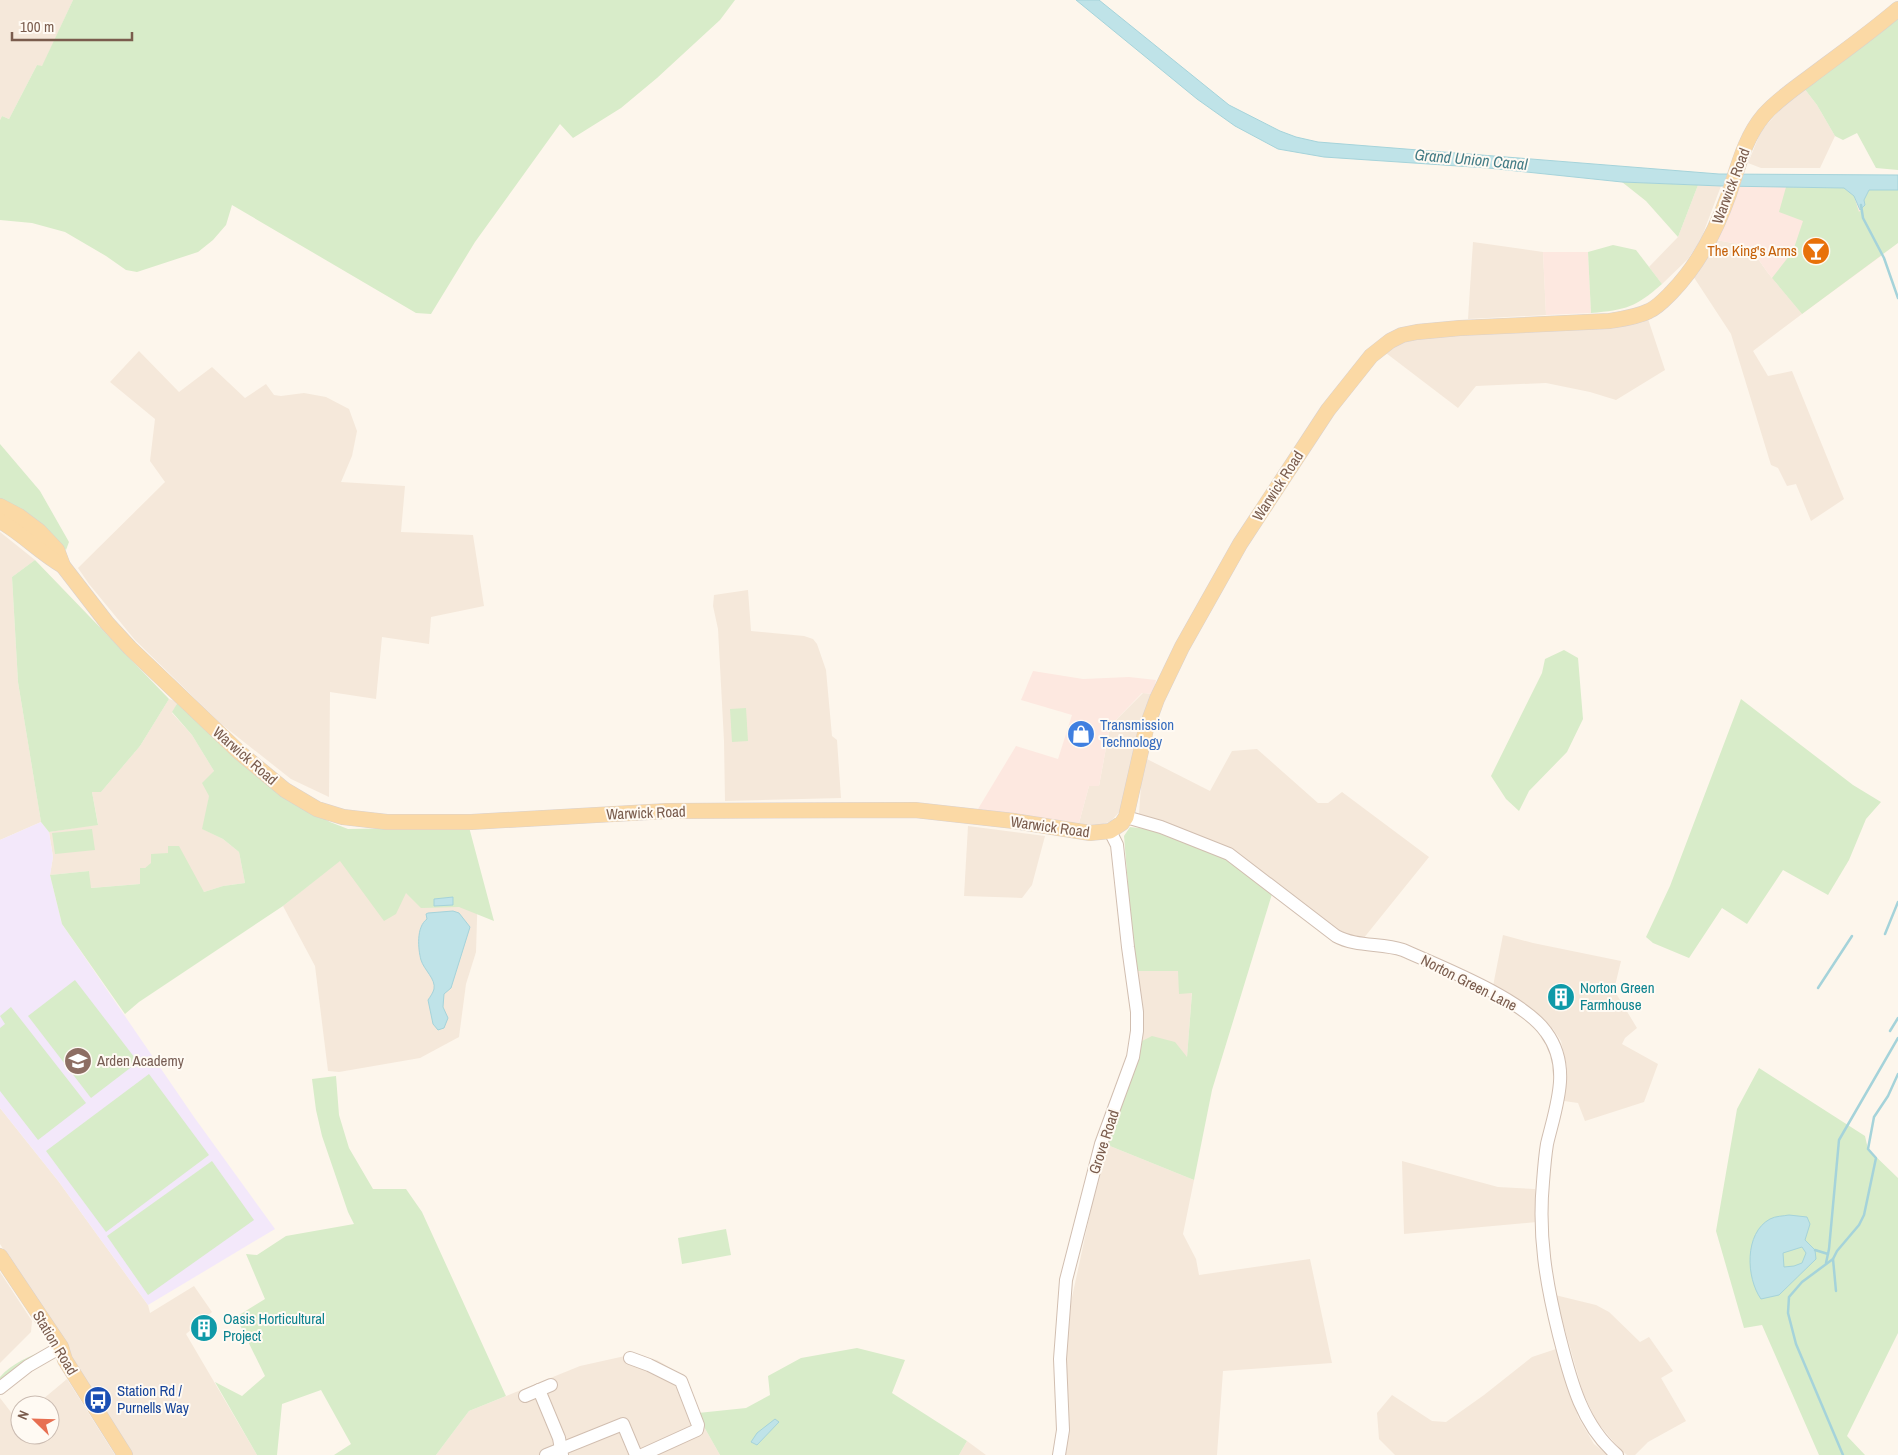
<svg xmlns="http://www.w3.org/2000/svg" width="1898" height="1455" viewBox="0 0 1898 1455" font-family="'Archivo Narrow',sans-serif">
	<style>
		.residential { fill: #f5e8da }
		.commercial { fill: #fde8e0 }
		.education { fill: #f3e8fa }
		.green { fill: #d8ecc9 }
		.water { fill: #bfe3e8; stroke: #a5d3da; fill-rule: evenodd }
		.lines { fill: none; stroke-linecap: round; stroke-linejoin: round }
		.stream { stroke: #a5d3da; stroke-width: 2.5 }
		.minor-casing { stroke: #d1beb0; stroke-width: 14 }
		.major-casing { stroke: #dad1cd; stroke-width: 16 }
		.minor { stroke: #fff; stroke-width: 12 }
		.major { stroke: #fbd9a5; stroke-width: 15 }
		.labels { text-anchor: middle; stroke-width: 4; stroke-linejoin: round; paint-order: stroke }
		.street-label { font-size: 15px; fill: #7a5c4d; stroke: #fffaf3 }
		.food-label { font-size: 15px; fill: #c56008; stroke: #fffaf3; text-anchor: end }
		.shop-label { font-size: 15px; fill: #366cbe; stroke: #fffaf3; text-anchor: start }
		.culture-label { font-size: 15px; fill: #0d838f; stroke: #fffaf3; text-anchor: start }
		.education-label { font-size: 15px; fill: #785e54; stroke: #fffaf3; text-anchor: start }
		.transit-label { font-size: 15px; fill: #164399; stroke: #fffaf3; text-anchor: start }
		.water-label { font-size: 16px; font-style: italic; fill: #437c86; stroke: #fffaf3 }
	</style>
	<rect width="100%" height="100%" fill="#fdf6ec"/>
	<g class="residential">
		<path d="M0,0h73l-31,67 -5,-2 -28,54 -7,-3 -2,4z"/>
		<path d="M1804,88l13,17 18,31 -15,32h-59l-13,-5 13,-32 24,-27z"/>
		<path d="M1698,185l23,1 -20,53 -13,20 -26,25 -13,-17 29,-30z"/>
		<path d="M1716,240l33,6 19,27 34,41 -49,37 15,25 24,-5 52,128 -33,22 -15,-37 -9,2 -9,-18 -7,-3 -40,-131 -38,-58z"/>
		<path d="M1473,242l70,10 3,63 -78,4z"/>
		<path d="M1648,319l17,51 -49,30 -26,-8 -44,-9 -70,3 -18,22 -76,-58 19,-8 20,-5z"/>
		<path d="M139,351l40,41 33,-25 33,31 21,-14 8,11 7,1 23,-3 22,4 23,12 8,22 -5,25 -11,26 64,4 -4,46 72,3 11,71 -53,11 -2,27 -47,-7 -6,62 -46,-7 -1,105 -38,-18 -71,-56 -85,-83 -46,-56 -11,-16 87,-86 -15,-21 5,-42 -45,-37z"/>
		<path d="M0,532l35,28 -23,17 6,105 23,140 -41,18z"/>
		<path d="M748,590l3,41 53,5 9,3 4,5 9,26 6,66 5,4 4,58 -116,3 -1,-60 -6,-112 -5,-23 1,-11z"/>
		<path d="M1143,693l10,1 -30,114 -12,13 -10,4 -10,1 -12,-3 10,-37h10l11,-60z"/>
		<path d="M169,699l9,3 -6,11 20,22 22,36 -11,58 20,10 16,13 6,31 -22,3 -19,6 -36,-39 -23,15 -5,1v15l-50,4 -1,-17 -39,4 3,-18 -4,-25 49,-8 -6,-32h9l39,-46z"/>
		<path d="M1257,749l61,54h10l14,-11 87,65 -66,82 -25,-6 -60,-50 -47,-33 -92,-36 4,-57 67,34 22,-40z"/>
		<path d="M968,826l77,10 -13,49 -10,13 -58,-2z"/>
		<path d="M340,860l138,27 -2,65 -10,32 -7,53 -39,21 -81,14 -11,-1 -13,-105 -32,-60z"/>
		<path d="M1503,935l30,8 88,18 -7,29 23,38 -12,10 -3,6 36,20 -14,38 -59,19 -7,-18 -14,-2 3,-34 -6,-26 -8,-12 -28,-22 -32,-21z"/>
		<path d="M1135,971h43l14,21 -5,65 -47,-15z"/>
		<path d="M0,1108l59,74 89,123 2,8 44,-27 18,26 -26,22 71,121h-125l-132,-211z"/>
		<path d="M1105,1144l89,36 -11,54 13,25 3,16 111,-16 22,104 -109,8 -6,84h-153l3,-4 -1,-91 5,-58z"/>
		<path d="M1402,1161l96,26 37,2 2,33 -133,12z"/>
		<path d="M0,1272l32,49 -1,11 -31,31z"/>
		<path d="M1555,1295l41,10 13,7 31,30 9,-5 24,34 -12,7 25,43 -38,21 -13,13h-8l-9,-8 -21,-25 -14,-29z"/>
		<path d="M1559,1348l19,69 16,27 14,11h-213l-16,-16 -2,-26 15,-18 40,26 14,1 38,-27 48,-38z"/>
		<path d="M625,1356l32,4 28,17 18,48 17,30h-284l33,-44 111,-45z"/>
		<path d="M67,1379l48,76h-115v-57l17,22 3,-2v17h30v-30h-14z"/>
		<path d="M967,1441l19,14h-27z"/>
	</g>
	<g class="commercial">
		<path d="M1740,185l104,3 10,8 27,60 -79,58 -34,-41 -19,-27 -33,-6 10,-18z"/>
		<path d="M1543,252h45l3,61 -45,2z"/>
		<path d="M1033,671l50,8 46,-2 27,3 -3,14 -11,-1 -32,33 -11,60h-10l-10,37 -101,-14 38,-63 42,13 14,-44 -51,-15z"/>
	</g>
	<path class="education" d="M41,822l8,10 4,25 -3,18 12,49 132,193 81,112 -127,76 -89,-123 -59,-74v-268z"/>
	<g class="green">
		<path d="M73,0h662l-15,20 -63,58 -36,30 -48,30 -13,-14 -85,118 -44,72 -15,-1 -184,-108 -6,20 -13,15 -15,12 -61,20 -11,-2 -20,-14 -41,-24 -33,-9 -32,-3v-100l2,-4 7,3 28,-54 5,1z"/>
		<path d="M1898,18v152l-22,-2 -19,-35 -14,7 -8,-4 -18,-31 -13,-17 74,-53z"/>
		<path d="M1622,182l76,3 -20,52 -32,-36z"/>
		<path d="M1786,187l58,1 10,8 5,16 6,-7 -1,-5 5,-10h29v53l-96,71 -30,-36 21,-27 10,-30 -24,-9z"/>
		<path d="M1613,245l23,5 26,34c-26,23 -36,26 -71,29l-3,-61z"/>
		<path d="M0,444l40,47 29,51 -3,8 -29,-28 -37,-19z"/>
		<path d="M35,560l134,139 -29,47 -39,46h-9l6,33 -49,7 -8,-10 -23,-140 -6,-105z"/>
		<path d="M1564,650l14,8 5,61 -16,33 -38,39 -10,20 -13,-12 -15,-23 51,-103 3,-14z"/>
		<path d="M1741,699l112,86 28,17 -15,17 -17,41 -21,35 -45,-25 -36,54 -25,-16 -33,50 -36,-15 -7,-6 24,-51z"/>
		<path d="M178,702l119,102 33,18 18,7 121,-2 25,94 -35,-14 -38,1 -15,-15 -10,21 -12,7 -44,-60 -57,45 -144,96 -14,12 -63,-90 -12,-49 39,-4 2,17 49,-4v-16h5l6,-5v-9l17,-1v-7h11l25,46 19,-6 22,-3 -6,-31 -16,-13 -21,-10 7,-33 -7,-13 12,-12 -22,-36 -20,-23z"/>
		<path d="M746,708l2,33 -16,1 -2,-33z"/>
		<path d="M1130,827l18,2 79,30 45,35 -60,196 -18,90 -89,-36 35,-102 12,-6 23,6 12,15 5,-64 -13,1 -1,-23h-43l-11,-135z"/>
		<path d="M92,829l3,21 -40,4 -3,-21z"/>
		<path d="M75,980l63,82 -47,36 -63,-82z"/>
		<path d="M11,1007l75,96 -48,37 -38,-49v-63l5,-4 -5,-8z"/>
		<path d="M1759,1068l106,68 3,13 30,29v155l-51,103 18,19h-46l-57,-130 -18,3 -28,-97 21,-122z"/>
		<path d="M149,1074l60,81 -103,77 -60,-81z"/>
		<path d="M336,1076l3,39 10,33 24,41h33l16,23 84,184 -37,15 -33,44h-102l17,-11 -30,-54 -39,14 -5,51h-20l-42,-73 27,14 23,-20 -29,-59 29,-18 -19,-45 11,1 29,-19 68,-12 -6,-12 -26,-76 -6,-26 -4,-31z"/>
		<path d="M212,1161l42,59 -106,75 -41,-59z"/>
		<path d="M726,1229l5,26 -49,9 -4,-26z"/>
		<path d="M857,1348l48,12 -13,33 75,48 -8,14h-239l-17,-30 -5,-12 48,-5 24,-13 -2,-19 33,-18z"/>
		<path d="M46,1350l-46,42v-15c12,-14 30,-21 46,-27z"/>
	</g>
	<g class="water">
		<path d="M1076,0h23l130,105 51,26 16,6 22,5 401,32 179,1v15h-29l-5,10 1,5 -5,5 -6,-14 -10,-8 -123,-2 -99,-4 -134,-14 -164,-11 -46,-8 -43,-23 -38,-27z"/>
		<path d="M453,897v8l-19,1v-7z"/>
		<path d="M453,911l6,2 11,14 -19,61 -7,6 -1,13 5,11 -4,10 -6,2 -5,-6 -5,-24c2,-3 5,-7 6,-11 2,-10 -10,-19 -13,-29 -3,-11 -5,-33 6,-41l-1,-5 2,-1z"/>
		<path d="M1789,1215l18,2 3,7 -5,16 10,10 1,9 -37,36 -18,4c-15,-21 -17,-66 9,-80 5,-3 14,-3 19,-4zM1802,1247l4,6 -4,10 -8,3 -10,1 -1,-14z"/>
		<path d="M775,1419l4,3 -22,23 -6,-3 6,-9z"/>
	</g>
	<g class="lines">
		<g class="stream">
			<path d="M1861,205l2,13 21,40 14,40"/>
			<path d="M1885,934l13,-32"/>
			<path d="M1818,988l34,-52"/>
			<path d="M1890,1031l8,-13"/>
			<path d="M1815,1250l13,4"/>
			<path d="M1833,1259l3,32"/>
			<path d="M1826,1263l3,-14 10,-109 59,-102"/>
			<path d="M1843,1455l-47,-111 -8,-31 1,-16 13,-15 31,-23 4,-8 22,-26 5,-10 12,-57 -8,-9 6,-32 14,-21 10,-22"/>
		</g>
		<g class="minor-casing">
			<g id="minor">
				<path d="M1126,817l35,10 68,27 107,82c20,11 45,7 67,14 38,17 120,49 143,82 26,35 10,74 1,112 -2,12 -3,25 -4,38 -5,53 3,101 16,153 11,43 22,90 58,120"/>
				<path d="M630,1358l19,7 32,16 17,44 -1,5 -55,25"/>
				<path d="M0,1388l28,-22 33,-19"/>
				<path d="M539,1390l20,48 3,17"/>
				<path d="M525,1396l26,-11"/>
				<path d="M546,1455l77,-31 13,31"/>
				<path d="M1059,1455l4,-25 -3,-71 6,-79 35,-136 32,-87 4,-26v-19l-9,-65 -11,-102 -7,-14"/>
			</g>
		</g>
		<g class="major-casing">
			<g id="major">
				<path d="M0,506l19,10 20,15 18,19 6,16 44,57 23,25 109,104 46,38 32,19 26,8 44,5h84l196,-11 248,-1 99,11 76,12 20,-2 12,-8 4,-6 20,-88 11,-30 25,-52 58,-103 88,-134 43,-54 19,-15 12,-6 15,-3 43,-4 149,-7c13,-2 28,-4 40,-10 9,-4 16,-12 23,-19 27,-28 44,-61 57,-98 9,-27 16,-57 35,-79 13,-15 31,-27 47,-39 29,-22 59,-43 87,-67"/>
				<path d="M0,521c23,13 40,32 63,45"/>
				<path d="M0,1256l61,91 4,13 60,95"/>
			</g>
		</g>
		<use href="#minor" class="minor"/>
		<use href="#major" class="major"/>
	</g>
	<defs>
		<g id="bar-disc" transform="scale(1.4375)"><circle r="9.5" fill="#e8710a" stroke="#fffaf3"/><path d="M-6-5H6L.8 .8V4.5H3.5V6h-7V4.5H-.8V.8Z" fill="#fff"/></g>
		<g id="shop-disc" transform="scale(1.4375)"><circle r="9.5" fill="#3f7fe0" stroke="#fffaf3"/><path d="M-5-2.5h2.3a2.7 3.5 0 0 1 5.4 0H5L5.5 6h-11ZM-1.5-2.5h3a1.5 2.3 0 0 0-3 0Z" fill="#fff"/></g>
		<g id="building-disc" transform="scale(1.4375)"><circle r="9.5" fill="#0f9aa8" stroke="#fffaf3"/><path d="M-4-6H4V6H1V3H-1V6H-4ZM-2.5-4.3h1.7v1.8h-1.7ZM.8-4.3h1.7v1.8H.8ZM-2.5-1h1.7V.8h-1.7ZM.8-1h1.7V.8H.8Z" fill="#fff"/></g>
		<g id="school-disc" transform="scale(1.4375)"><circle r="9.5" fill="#8d6e63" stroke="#fffaf3"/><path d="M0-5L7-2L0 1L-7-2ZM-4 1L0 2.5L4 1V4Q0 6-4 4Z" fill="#fff"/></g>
		<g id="bus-disc" transform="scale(1.4375)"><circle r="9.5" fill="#1a4fb4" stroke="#fffaf3"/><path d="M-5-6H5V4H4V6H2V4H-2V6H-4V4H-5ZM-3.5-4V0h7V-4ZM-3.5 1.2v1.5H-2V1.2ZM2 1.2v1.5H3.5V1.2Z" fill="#fff"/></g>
	</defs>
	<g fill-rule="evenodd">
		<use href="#bar-disc" x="1816" y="251"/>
		<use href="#shop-disc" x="1081" y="734"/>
		<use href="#building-disc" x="1561" y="997"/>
		<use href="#school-disc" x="78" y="1061"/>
		<use href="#building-disc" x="204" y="1328"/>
		<use href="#bus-disc" x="98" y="1400"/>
	</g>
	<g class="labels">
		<g class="street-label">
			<text transform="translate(1731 186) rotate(-69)" y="5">Warwick Road</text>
			<text transform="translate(1278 486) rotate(-57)" y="5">Warwick Road</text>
			<text transform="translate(245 756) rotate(41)" y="5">Warwick Road</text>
			<text transform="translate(646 813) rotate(-2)" y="5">Warwick Road</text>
			<text transform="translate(1050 827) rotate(8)" y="5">Warwick Road</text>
			<text transform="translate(1469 983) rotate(27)" y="5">Norton Green Lane</text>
			<text transform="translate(1104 1142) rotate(-72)" y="5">Grove Road</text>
			<text transform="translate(55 1343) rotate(59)" y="5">Station Road</text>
		</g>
		<g class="food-label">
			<text x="1797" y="256">The King's Arms</text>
		</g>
		<g class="shop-label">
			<text x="1100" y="730">Transmission<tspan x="1100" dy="17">Technology</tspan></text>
		</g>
		<g class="culture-label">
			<text x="1580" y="993">Norton Green<tspan x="1580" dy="17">Farmhouse</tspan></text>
			<text x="223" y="1324">Oasis Horticultural<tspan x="223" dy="17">Project</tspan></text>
		</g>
		<g class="education-label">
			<text x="97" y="1066">Arden Academy</text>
		</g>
		<g class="transit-label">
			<text x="117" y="1396">Station Rd /<tspan x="117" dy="17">Purnells Way</tspan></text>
		</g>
		<g class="water-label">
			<text transform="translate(1471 159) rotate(5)" y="6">Grand Union Canal</text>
		</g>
	</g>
	<g transform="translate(35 1420) rotate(293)"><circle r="24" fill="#fffaf3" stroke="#cabbb1"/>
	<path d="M0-4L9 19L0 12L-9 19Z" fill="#e76f51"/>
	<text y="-8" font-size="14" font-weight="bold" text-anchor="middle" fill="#7a5c4d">N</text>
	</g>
	<path d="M12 32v8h120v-8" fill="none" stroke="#7a5c4d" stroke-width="2.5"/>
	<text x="20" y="32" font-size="15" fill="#7a5c4d" stroke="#fffaf3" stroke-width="4" paint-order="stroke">100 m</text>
</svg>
